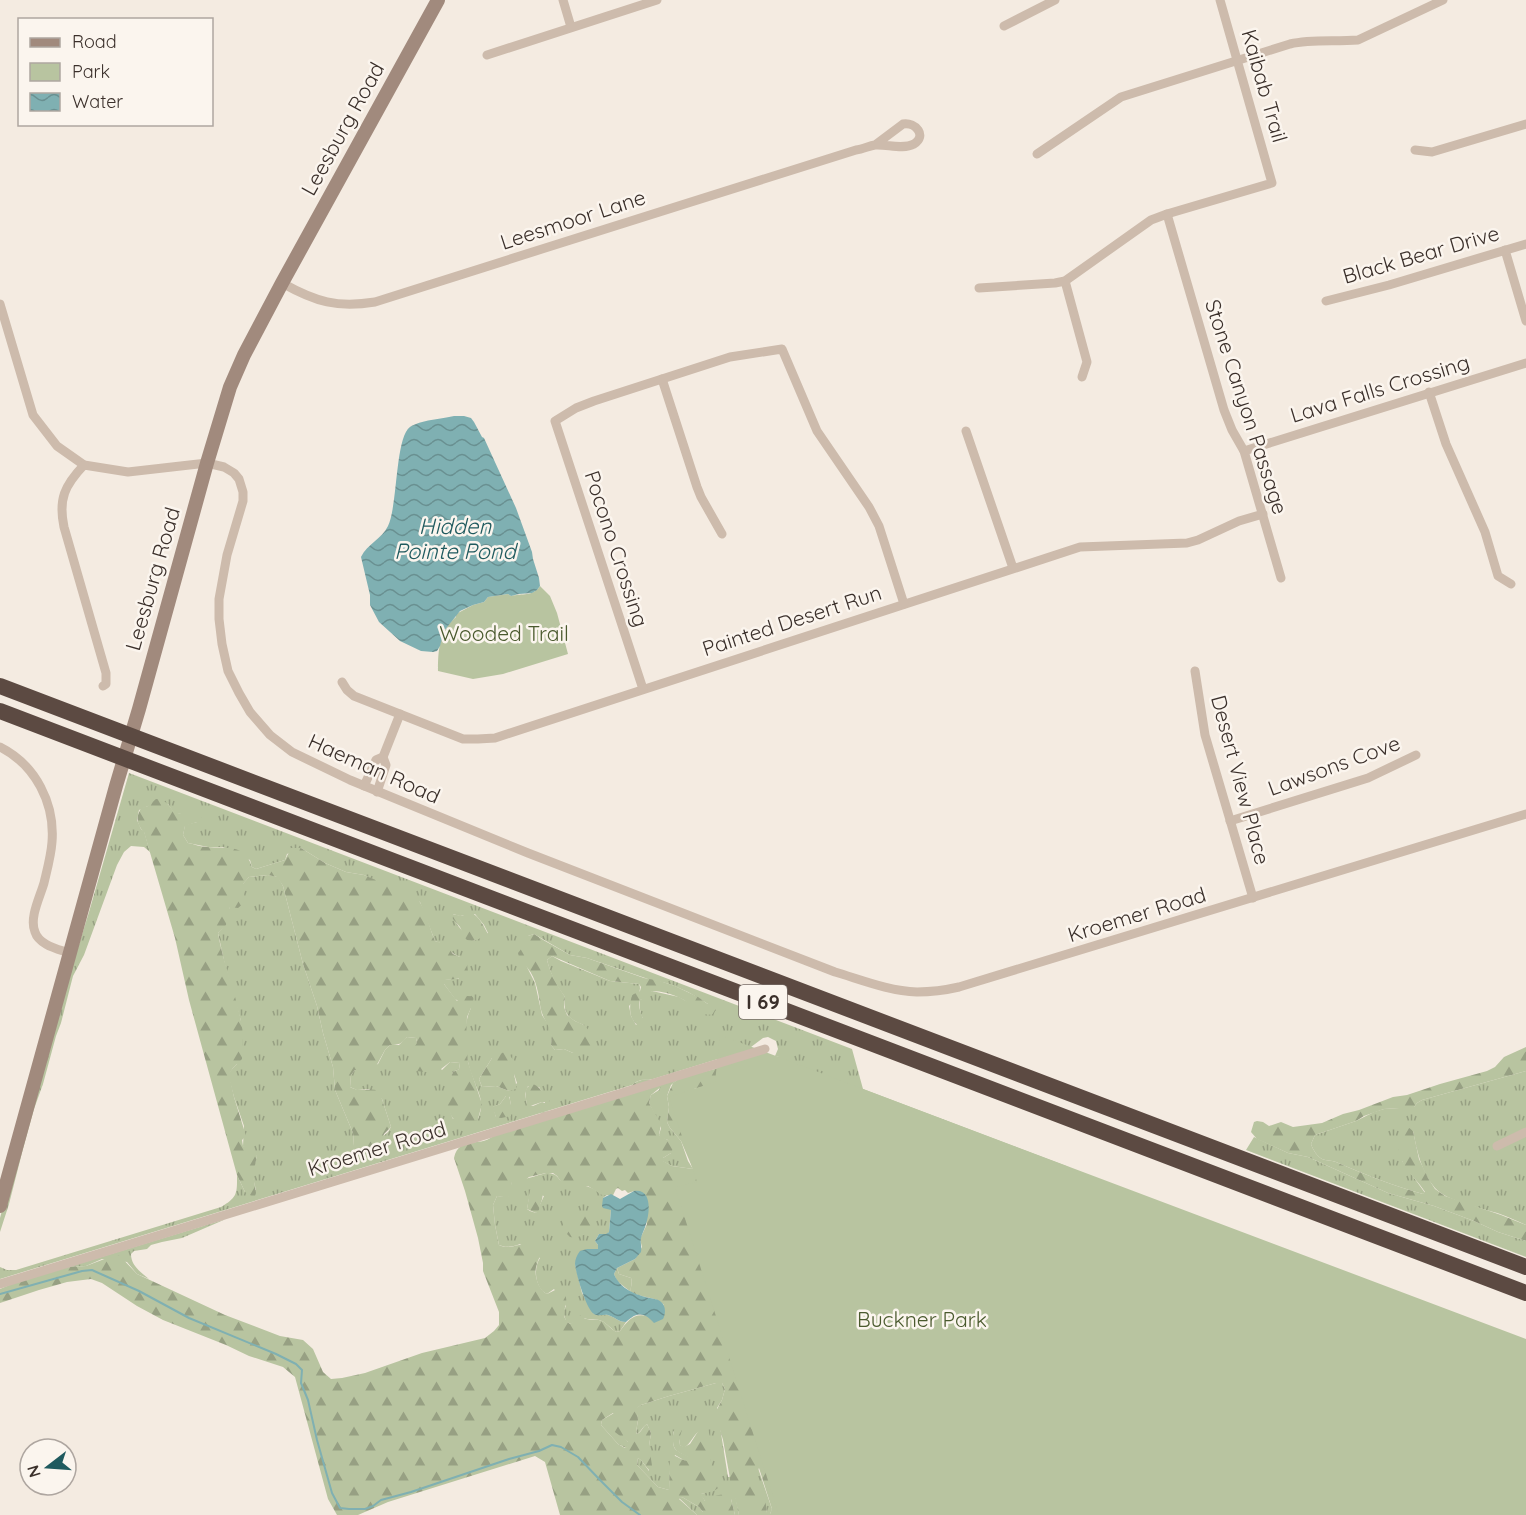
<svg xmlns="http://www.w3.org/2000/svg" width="1526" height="1515" viewBox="0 0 1526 1515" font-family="Quicksand,sans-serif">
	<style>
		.grass { fill: url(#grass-tufts); fill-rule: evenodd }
		.forest { fill: url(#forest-firs); fill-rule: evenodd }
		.park { fill: #b8c4a0 }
		.water { fill: url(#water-waves) }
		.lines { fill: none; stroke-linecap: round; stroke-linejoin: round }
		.stream { stroke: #7fb0b2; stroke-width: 2 }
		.minor { stroke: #cdbbac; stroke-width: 9 }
		.secondary { stroke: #a18a7d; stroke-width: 14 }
		.motorway { stroke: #5c4a42; stroke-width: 16 }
		.labels { text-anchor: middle; stroke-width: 5; stroke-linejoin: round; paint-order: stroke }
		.shield { fill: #fbf5ee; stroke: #756b66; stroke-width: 1.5 }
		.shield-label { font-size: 20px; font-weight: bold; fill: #3b302b }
		.street-label { font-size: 21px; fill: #3b302b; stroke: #fbf5ee }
		.park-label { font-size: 21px; fill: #4a5a2e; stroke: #fbf5ee }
		.water-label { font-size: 22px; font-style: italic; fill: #1f5a5e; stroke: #fbf5ee }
	</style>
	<defs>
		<pattern id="grass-tufts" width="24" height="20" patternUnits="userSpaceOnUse" patternTransform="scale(1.5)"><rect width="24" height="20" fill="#b8c4a0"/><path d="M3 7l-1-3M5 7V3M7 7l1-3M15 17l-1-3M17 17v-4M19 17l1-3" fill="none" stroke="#97a083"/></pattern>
		<pattern id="forest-firs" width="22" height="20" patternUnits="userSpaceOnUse" patternTransform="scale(1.5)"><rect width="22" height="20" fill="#b8c4a0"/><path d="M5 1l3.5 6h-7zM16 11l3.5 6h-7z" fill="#97a083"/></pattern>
		<pattern id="water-waves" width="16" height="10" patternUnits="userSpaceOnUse" patternTransform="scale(1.5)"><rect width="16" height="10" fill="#7fb0b2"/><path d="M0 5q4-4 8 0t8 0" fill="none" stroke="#699091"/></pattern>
	</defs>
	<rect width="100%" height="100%" fill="#f4ebe1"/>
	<g class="grass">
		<path d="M129,773l723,276 11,40 206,78 -369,-78 80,-33h-5l3,-7 -2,-8 -8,-4 -5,1 -16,12 -94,29 -12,1 -5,2 -4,3 -632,194v-12l7,3h9l205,-63c17,-10 16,-14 16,-32l8,17 11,-2 -4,-16 5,-18 -14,-10 1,-20 -10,-29 -6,-23 5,-6 4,-4 4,-43 -16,-56 -7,-32c12,-12 6,-13 12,-26 4,-11 11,-22 19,-30l19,-2 10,2 5,9 20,78 14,42 6,27 10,34 2,23 18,43 1,13 20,2 1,-5 13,-11 3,-5 -9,-28 -13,-10 -12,1 -7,-3 1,-12 4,-5h6l17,-6 7,-14 5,-5h9l8,-8 9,1 1,5 25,27 8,-8 10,1 -1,6 -6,3c-8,24 -10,23 0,47h25c7,-18 1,-24 -5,-41 -8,-20 -12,-50 -2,-70l-16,-9 -11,-15v-4l8,-1h7l1,-22c-11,-4 -13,-13 -25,-16l-15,-39 -56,-27 -18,-3 -21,-9 -24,-15 -14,6 -2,6 -29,9 -4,-2 -2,-7 -27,-13h-15l-20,-4 -5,-8 2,-10 12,-3 -16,-8 -7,-1 -6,-9 -20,2 -9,4 -2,10 4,9 3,2 6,21 -6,-5 -13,-1 -7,6 -7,13 -33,90 -11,21 -12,47 -5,13 -13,48 -9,25 -11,40 -14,55 -9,28v-14l15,-56 36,-127 38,-123zM453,914l7,2 15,-2 9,11 4,8 -15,8c-7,-7 -19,-16 -20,-27zM534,934l36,21 17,3 64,22c19,2 41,13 57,24l-22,-3 -7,-4 -27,-6 -8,7 -4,2c-1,5 0,14 3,18l-7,7 -5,-9 -2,-10c5,-6 14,-14 10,-22l-29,-3 -49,-20 -9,-5 -5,4c4,15 9,25 18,37 -2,17 3,22 19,28l-11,28 -9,-4 -9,1 -4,-5 1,-9 -2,-9 -8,-12 -7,-32 -9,-18 3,-20 -1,-9zM492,1058l21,13 4,12 -8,8 -13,-5 -14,1 -3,-8zM528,1086l11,1 5,8 1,8 -3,-1 -9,4 -6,-2 -2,-10zM506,1096l4,1v3l1,5 -15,12 -3,-10 7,-3z"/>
		<path d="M1526,1071v154c-9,-4 -17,-8 -26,-11 -18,-6 -54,-13 -65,-26 -14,-16 -18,-38 -22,-57l-11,27v3l23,32 -2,1c-30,-8 -59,-20 -87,-32 -5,-2 -10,-1 -14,-3 -5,-3 -9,-9 -11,-15l4,-9 41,-14 18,-9 10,-3 30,-2 3,-4 5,-3z"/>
		<path d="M678,1079l-7,6 -4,11 2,11 -2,15 3,6 11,13 7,20 5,8 -21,-3 -10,-5 1,-3 8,-5 -3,-13 -6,-2 -3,-3 2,-7 -12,-25 2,-8 8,-5 2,-6z"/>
		<path d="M1254,1137l34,16 20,4 80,36 46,13 40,15 24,11 28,9v16l-280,-107z"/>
		<path d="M546,1173c14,0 10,7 20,11 8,4 16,0 23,3 7,2 10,7 18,8l-4,3 8,12 -2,22 -2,2h-8l-4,7 3,4v4l-23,15 7,29 12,21c5,1 9,0 14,1 7,2 10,7 18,7l-6,9 -4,1c-6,-4 -11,-11 -17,-12 -6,-2 -10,0 -16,-2l-13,6 -4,-3 -3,-9 3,-6 -12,-17 -7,5c-12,-5 -14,-26 -7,-36l-20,-14c-8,3 -14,4 -21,1l-4,-20 -2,-20 4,-9 11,1 4,-16c6,1 26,-6 34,-8zM530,1193l14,3 -8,17 -6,-2 -3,-2z"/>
		<path d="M226,1219l-44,19 -20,4 -11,3 -4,4 -13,2 -3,3c0,11 9,18 18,25l-12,-5 -10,-12 -25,-3 -16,7 -18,1z"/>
		<path d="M617,1268l2,6 12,4c2,5 -1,9 0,14l-14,-11 -3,-7z"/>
		<path d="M716,1383h6l3,6 -3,11 -5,8 11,69 27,-4 3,-5 14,41 -2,5h-3l-1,-7 -32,-18 5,26h-4l-4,-16 -26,2 -5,-7 5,-1 5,-35v-21l-11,-6c-6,5 -8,12 -15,17l-4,-3 -1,-6 -6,-8c0,22 0,17 18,27v3l-4,1 -12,-7 -5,15 -1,20 -11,-3 -21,-22 1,-7 3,2 8,11v-25l2,-13 -4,-9c-5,3 -5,7 -10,10l-1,-2 2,-12 -2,-12 5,-3 28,-9z"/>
		<path d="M614,1413l2,2 8,23 4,4 1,4 -3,2 -8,-4 -17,-19 1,-5z"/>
		<path d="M682,1497l17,10 4,5v3h-6l-18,-17z"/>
	</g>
	<g class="forest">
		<path d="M156,799c9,0 13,6 18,13l7,2 2,-5 12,-3 7,11 -5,5 -12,4 -2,9 5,8c6,1 13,4 19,4 19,2 38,-4 45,20l4,2 29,-9 6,-12h10l24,15 21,9 18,3 52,22c10,11 13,30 19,44 13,4 11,3 18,13l7,3 7,6 1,9 -3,6 -20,2 -1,4 13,17c5,-5 10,-6 17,-4l-3,11 -4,9 -1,24 2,21 14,42 -4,15c0,0 -7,5 -8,5 -18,6 -26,-21 -25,-34 1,-6 6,-12 8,-18l6,-3 1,-6 -10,-1 -14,11 -20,-2c-8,-13 -7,-16 1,-28l-1,-5 -9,-1c-5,7 -9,8 -17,8l-5,5 -11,20h-19l-4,5 -1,12c8,5 18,1 27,3l5,9 9,28 -7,7 -2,7 -7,2c-2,9 -7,15 -17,12l-4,-9 -1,-13 -18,-43 -2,-23 -10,-34 -6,-27 -14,-42 -20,-78 -6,-9 -9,-2 -19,2 -6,7 2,18 -7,6 -8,-1 -4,18 -8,8c5,30 17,58 23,88 3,12 1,25 1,38l-9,9 -4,6 5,23 12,39 -4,4 1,6 10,2 4,8 -4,18 3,19 -1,3 -2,1 -8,-5 -8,-17 -48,-175 -14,-62 -31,-106c-8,-8 -8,-15 -3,-24l7,-2z"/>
		<path d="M470,912c10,4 14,15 19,24l-3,2h-5l-8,3 -6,-1 -2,-2 -5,-11 -7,-8 -1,-5 10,2z"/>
		<path d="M534,934l11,7 25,14 17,3 57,20 16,3 15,5 23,11 18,13 -3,4c-13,4 -21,-11 -33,-16 -8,-4 -19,-7 -28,-7l-3,7 -9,2c-3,8 3,16 5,24l-4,3c-13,-6 -12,-20 -9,-32l8,-4 1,-4 -2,-3 -29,-3 -58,-25 -5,4c4,15 10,25 18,37l-1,10 3,8 8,6 9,4 8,9v12l-13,6 -6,1 -9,-4 -9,1 -4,-5c2,-17 -4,-18 -9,-32 -2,-5 -2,-10 -3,-15 -2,-14 -7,-29 -19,-37l-2,-8 4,-5 6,2v-14z"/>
		<path d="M1526,1047v24l-104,29 -5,3 -5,7h-4l-7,-2 -17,1 -20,7 -8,5 -41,14 -4,9c2,6 6,12 11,15 4,2 9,1 14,3 28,12 57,24 87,32l2,-2c-6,-10 -15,-17 -21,-27 -6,-10 -11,-35 4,-38l5,4 6,28 9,19 7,11 10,7 56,19 25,10v16l-28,-9 -24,-11 -40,-15 -46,-13 -80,-36 -20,-4 -31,-14 -6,-7 3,-10 3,-1 6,1 6,4 12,-4 12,5 29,-4 21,-9 16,-4 34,-13 14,-2 33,-11 47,-13 8,-4 9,-10z"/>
		<path d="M506,1051l10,12c-5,14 1,14 0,26l-7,2 -13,-5 -14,1 -3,-8 13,-21z"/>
		<path d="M780,1056l9,3 5,4 -100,26 107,426h-62l-6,-26 21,-7 7,2 4,14 2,15 3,1 2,-5 -13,-41 -4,8 -14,7 -9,3 -1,-2 -8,-44 -8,-27 7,-13 3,-11 -3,-6h-6l-47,13 -28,9 -4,3 1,12 -2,12 1,2c5,-2 5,-7 10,-10l4,9 -2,13 4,26c-7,-2 -9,-11 -15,-14l-1,7 21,22 11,3 1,-36c8,2 13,8 21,7v-2c-12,-8 -19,-6 -18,-23 1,-7 -1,-3 4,-9l5,3 -3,9 1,6 4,2 6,-3 12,-19 6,4 2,8v21l8,30 -4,3 -13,3 4,7c7,-5 13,-6 21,-7l5,5 4,16h-32v-3l-4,-5 -17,-10 -3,2 18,16h5h-142l-15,-53 -10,-6 -147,46 -30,13h-21l-9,-16 -33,-122 -12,-10 -34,-11 -23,-11 -63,-25 -26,-14 -35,-23 -11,-4 -24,3 -28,8 -39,13v-14l14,-6 53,-16 19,-1 29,-11 5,1 17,18 88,41 55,21 23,4 10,9 10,23 8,7 11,-1 23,-5 57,-20 63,-15 9,-7 5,-6v-13l-16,-41v-8l-5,-25 -13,-47 -11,-33c5,-24 29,-9 41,-24l41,-12 5,-9 2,-1 23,-3 65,-23c9,-9 23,-9 31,0l-11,9 -2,8 12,21 -2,11 12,7 2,7 -2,4 -8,5v3l9,5 21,3 -12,-28 -11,-13 -3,-6 2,-15 -2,-11 6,-13 7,-5 77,-20zM546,1173h7l4,3 5,7 6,3h20l14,9h11l3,-6 2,-1 4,3 3,-1 3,3 6,-2 13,33 -7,15 2,8 -7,12 -18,9 2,6 12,4c2,5 -1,9 0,14 10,6 25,4 33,13l-17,11c-14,-3 -19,5 -27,15l-4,1c-5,-3 -8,-7 -12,-10 -10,-6 -16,2 -25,-8l-4,2 -1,5 -4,3c-16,-12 7,-22 -11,-36l-12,6c-9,-4 -14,-21 -10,-30 2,-8 6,-10 5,-18 -17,-9 -28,6 -43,-1l-4,-20 -2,-20 4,-9c7,1 14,3 18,-4l-4,-5 1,-5h11l6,-5zM613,1413l2,2 -6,2 -1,7 3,5 17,13v4l-3,2 -7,-4 -17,-19 1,-5z"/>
		<path d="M533,1084c9,4 9,9 17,15l-1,3h-7l-15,5c0,-9 -6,-19 6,-23z"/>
		<path d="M509,1095l2,10v11l-10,2 -5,-1 -4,-10 8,-3 6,-8z"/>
		<path d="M536,1188h4c6,8 0,14 -1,22l-3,3 -9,-4 3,-19z"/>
		<path d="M576,1211h11l2,2c0,4 1,7 2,11 1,11 -13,14 -21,13l-7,-7v-12z"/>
	</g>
	<g class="park">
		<path d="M540,586l10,10 7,17 11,41 -65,20 -30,5 -35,-8c0,-20 1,-40 18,-54v-3l17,-9 11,-3 4,-5 20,-3 3,2c11,-3 22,1 29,-10z"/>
		<path d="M720,1035l806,304v176h-747l-104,-328 22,-5 -28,-85 46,-15z"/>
	</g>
	<g class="water">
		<path d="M454,416h10l7,2 3,4 8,15 2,1 32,70 16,44 1,7 6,19 1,8 -3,4 -5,3 -13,1 -8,2 -3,-2 -20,3 -4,5 -11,3 -13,6 -16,20 -4,15 -3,5 -4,1 -12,-1 -21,-10 -21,-19 -9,-17v-10l-9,-38c6,-13 21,-18 27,-31 10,-21 7,-88 22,-99 10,-7 32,-8 44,-11z"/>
		<path d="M634,1191c18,-3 16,21 12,33 -1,5 -4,9 -5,14 -1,5 1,9 0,14l-6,7 -18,9 -3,6c6,15 22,21 36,24 4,1 7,1 10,3 6,4 6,12 3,18l-9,4c-10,-11 -17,-11 -28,-1 -8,0 -11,-5 -18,-7 -5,-1 -9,2 -14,-1 -8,-5 -18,-40 -19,-50 0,-5 2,-9 5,-13l7,-2h11v-4l-3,-4 4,-7h7l3,-2 2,-22 -8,-2 -1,-2 1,-8 8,-4 9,5z"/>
	</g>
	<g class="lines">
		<path class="stream" d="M0,1294l82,-23 10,-1 47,21 50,27 87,36 20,10 6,6 -1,13 7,17 9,40 15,53 8,15 9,1h16l8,-3 8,-6 30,-8 98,-33 30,-8 13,-6 9,2 17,10 22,23 22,22 18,13"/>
		<g class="minor">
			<path d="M563,0l8,27"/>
			<path d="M1004,26l51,-26"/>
			<path d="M487,55l170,-55"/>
			<path d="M1415,150l17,2 94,-28"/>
			<path d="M1037,154l84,-57 169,-53c22,-5 45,-2 68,-4l85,-40"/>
			<path d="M1167,214l57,196 8,20 12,21 37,127"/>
			<path d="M1505,250l21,71"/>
			<path d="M1065,281l22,81 -5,15"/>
			<path d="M282,283c34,19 55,25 93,19l167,-53 314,-99c7,-1 13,-4 19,-5 12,-1 28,5 39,-1 13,-8 2,-22 -11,-20l-28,21"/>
			<path d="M979,288l76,-5 10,-2 86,-61 16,-6 105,-31 -52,-183"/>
			<path d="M1326,301l63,-16 137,-41"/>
			<path d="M0,304l33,111 24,31 27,19 44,7 79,-9 17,4 10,6 5,6 4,13v9l-16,54 -8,44v20l3,25 6,27 11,22 11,19 20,23 22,17 58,28 178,73 307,119c27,8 54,19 82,20 14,0 29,-2 42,-5l567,-173"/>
			<path d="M662,379l35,108 4,10 21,37"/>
			<path d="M1429,392l17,52 39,88 13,44 13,8"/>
			<path d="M966,431l47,137"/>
			<path d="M1244,451l282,-88"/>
			<path d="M84,465c-19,20 -26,34 -20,62l42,146v11l-3,2"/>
			<path d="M1195,671l10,64 48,163"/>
			<path d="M342,682l5,8 7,6 109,43h15l17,-1 585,-191 107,-4 11,-3 41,-19 24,-7"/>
			<path d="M643,689l-88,-268 21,-13 18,-7 136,-44 52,-8 35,82 52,76 10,19 25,78"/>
			<path d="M0,747c36,18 55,57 52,95 -1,14 -5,28 -8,41 -4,14 -15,35 -9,49 4,13 23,17 34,21"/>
			<path d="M364,786l12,-26 7,-3 17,-43"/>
			<path d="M377,792l9,-27 -3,-8"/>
			<path d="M1230,821l138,-43 48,-23"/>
			<path d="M1497,1146l29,-14"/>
			<path d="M0,1284l765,-235"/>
		</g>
		<path class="secondary" d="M0,1206l116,-420 23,-77 68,-246 23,-76 14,-32 38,-72 156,-283"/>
		<g class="motorway">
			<path d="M0,686l1526,581"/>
			<path d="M0,711l1526,582"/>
		</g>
	</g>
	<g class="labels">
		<rect class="shield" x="739" y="985" width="48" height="34" rx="4.5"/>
		<g class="shield-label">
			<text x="763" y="1009">I 69</text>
		</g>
		<g class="street-label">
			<text transform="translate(1264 86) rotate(74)" y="7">Kaibab Trail</text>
			<text transform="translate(343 129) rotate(-61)" y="7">Leesburg Road</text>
			<text transform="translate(573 220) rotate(-18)" y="7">Leesmoor Lane</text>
			<text transform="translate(1421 255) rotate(-16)" y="7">Black Bear Drive</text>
			<text transform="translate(1380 389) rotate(-17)" y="7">Lava Falls Crossing</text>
			<text transform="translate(1246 407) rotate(72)" y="7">Stone Canyon Passage</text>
			<text transform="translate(616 549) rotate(72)" y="7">Pocono Crossing</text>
			<text transform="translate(153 579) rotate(-74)" y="7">Leesburg Road</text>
			<text transform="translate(792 621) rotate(-18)" y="7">Painted Desert Run</text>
			<text transform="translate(1334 766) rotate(-20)" y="7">Lawsons Cove</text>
			<text transform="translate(374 769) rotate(24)" y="7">Haeman Road</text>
			<text transform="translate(1240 780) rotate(75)" y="7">Desert View Place</text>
			<text transform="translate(1137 915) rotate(-17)" y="7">Kroemer Road</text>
			<text transform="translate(377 1149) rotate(-17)" y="7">Kroemer Road</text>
		</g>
		<g class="park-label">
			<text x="504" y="641">Wooded Trail</text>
			<text x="922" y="1327">Buckner Park</text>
		</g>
		<g class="water-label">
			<text x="455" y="534">Hidden<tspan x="455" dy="25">Pointe Pond</tspan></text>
		</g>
	</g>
	<rect x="18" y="18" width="195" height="108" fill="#fbf5ee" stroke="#aea6a0" stroke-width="1.5"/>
	<rect x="30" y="38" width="30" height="9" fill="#a18a7d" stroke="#aea6a0" stroke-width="1.5"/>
	<text x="72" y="48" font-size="18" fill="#3b302b">Road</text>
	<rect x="30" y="63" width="30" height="18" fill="#b8c4a0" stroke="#aea6a0" stroke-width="1.5"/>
	<text x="72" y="78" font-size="18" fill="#3b302b">Park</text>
	<rect x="30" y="93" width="30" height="18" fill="url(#water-waves)" stroke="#aea6a0" stroke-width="1.5"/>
	<text x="72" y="108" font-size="18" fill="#3b302b">Water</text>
	<g transform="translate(48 1467) rotate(253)"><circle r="28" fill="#fbf5ee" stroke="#aea6a0" stroke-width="1.5"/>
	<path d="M0-4.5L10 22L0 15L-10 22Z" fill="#1f5a5e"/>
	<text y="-9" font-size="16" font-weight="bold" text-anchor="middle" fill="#3b302b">N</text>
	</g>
</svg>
